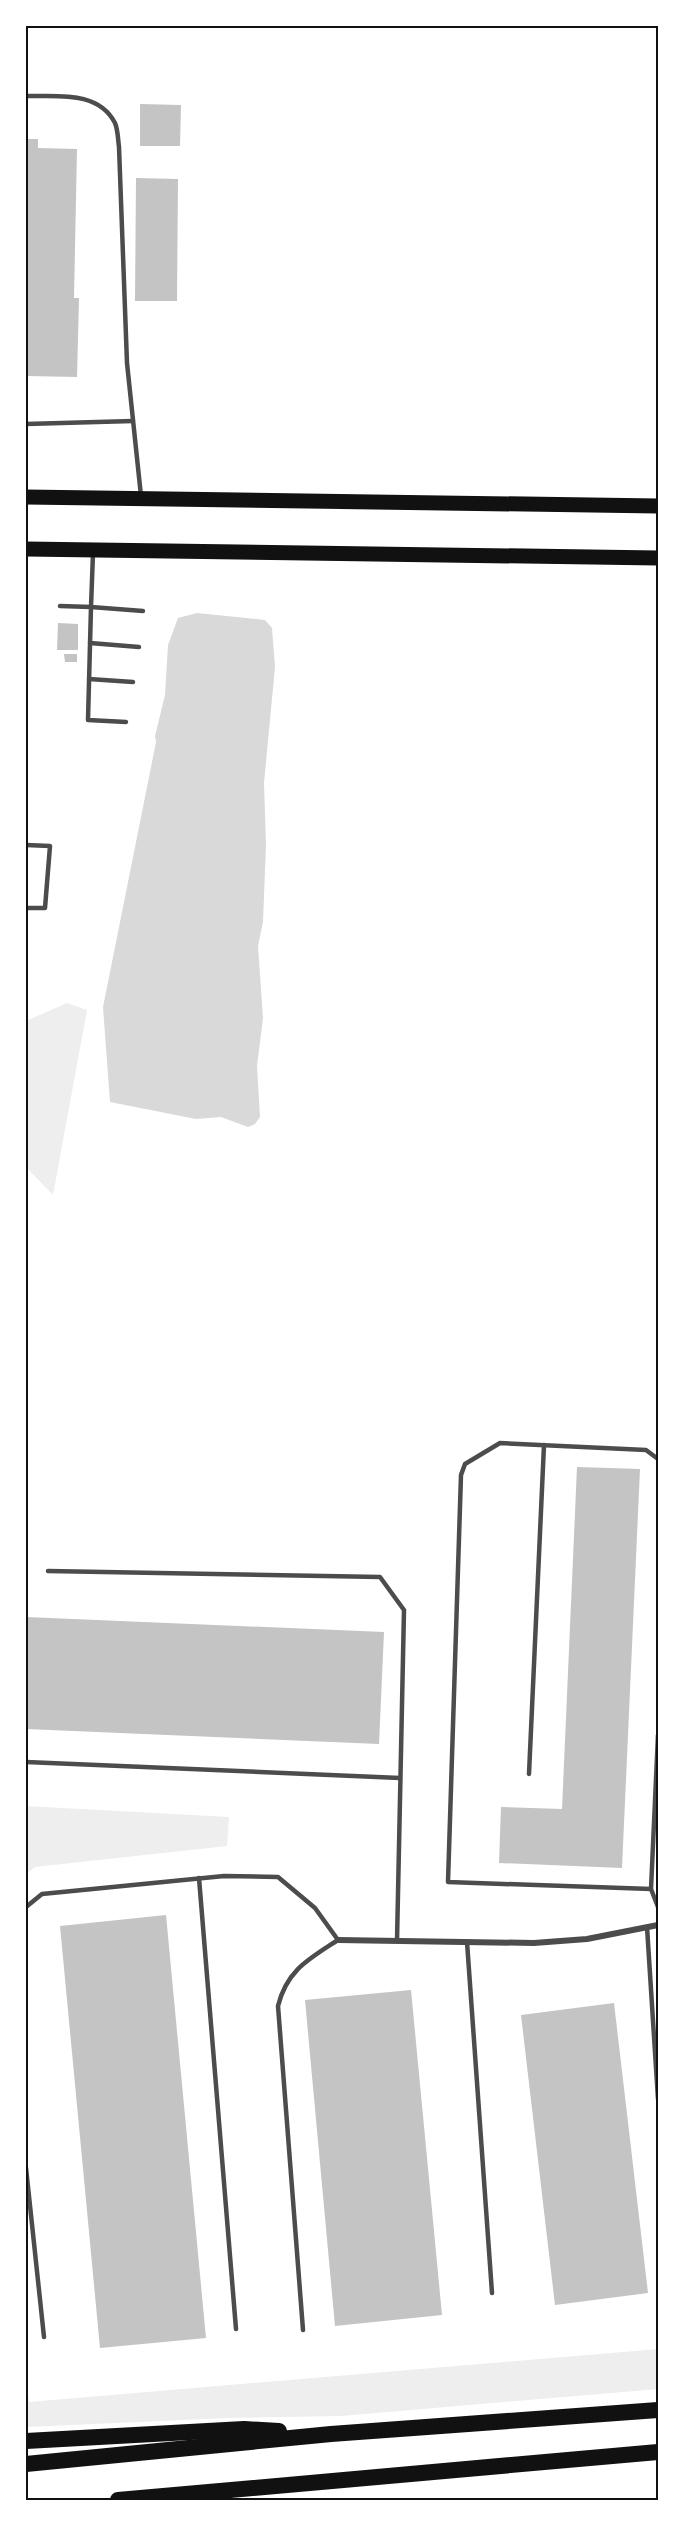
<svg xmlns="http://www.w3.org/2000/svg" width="684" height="2526" viewBox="0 0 684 2526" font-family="'Noto Sans',sans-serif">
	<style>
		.green { fill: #eee }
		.water { fill: #d9d9d9 }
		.building { fill: #c4c4c4 }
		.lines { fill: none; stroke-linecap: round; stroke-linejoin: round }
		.service { stroke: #4c4c4c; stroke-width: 4.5 }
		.minor { stroke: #4c4c4c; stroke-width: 6 }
		.primary { stroke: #111; stroke-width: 15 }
		.motorway { stroke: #111; stroke-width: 16 }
		.neatline { fill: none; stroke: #111; stroke-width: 2 }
	</style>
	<rect width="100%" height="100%" fill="#fff"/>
	<g class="green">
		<path d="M67,1003l20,7 -34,185 -27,-28v-146z"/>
		<path d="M26,1806l203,11 -2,29 -192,21 -9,7z"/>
		<path d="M658,2349v40l-317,27 -113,2 -202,9v-47l3,22z"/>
	</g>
	<path class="water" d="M197,613l68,7 7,8 3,39 -11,116 2,61 -3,78 -5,24 5,72 -6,48 3,51 -5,7 -7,3 -27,-10 -25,2 -86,-17 -7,-95 53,-265 -1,-6 10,-41 3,-50 10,-27z"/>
	<g class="building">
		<path d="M140,104l41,1 -1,41h-40z"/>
		<path d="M26,139h12v9l39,1 -3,149h5l-2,79 -51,-1z"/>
		<path d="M136,178l42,1 -1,122h-42z"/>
		<path d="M58,623l20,1v26h-21z"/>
		<path d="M64,654h13v8h-12z"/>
		<path d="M577,1467l63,2 -18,399 -123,-5 2,-56 61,2z"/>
		<path d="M26,1617l358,15 -5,112 -353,-15z"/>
		<path d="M166,1915l40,423 -106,10 -40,-422z"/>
		<path d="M411,1990l31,325 -107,11 -30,-326z"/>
		<path d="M614,2003l34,290 -93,12 -34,-290z"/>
	</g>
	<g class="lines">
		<g class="service">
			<path d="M26,96c31,1 72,-6 89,27 3,7 3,17 4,24l8,216 14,133"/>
			<path d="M26,424l107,-3"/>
			<path d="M93,553l-2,54 52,4"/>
			<path d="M60,606l31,1 -3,113 38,2"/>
			<path d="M90,643l49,4"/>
			<path d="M89,679l44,3"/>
			<path d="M26,845l24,1 -5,62h-19"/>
			<path d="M48,1571l332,6 24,33 -7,331"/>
			<path d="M658,1735l-7,154 7,18"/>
			<path d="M26,1762l374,16"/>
			<path d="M529,1774l15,-329"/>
			<path d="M199,1878l37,451"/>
			<path d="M651,1889l-203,-7 13,-407 4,-11 35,-21 146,7 12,9"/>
			<path d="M26,1907l16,-13 182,-18 54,1 37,31 23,32c-29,19 -51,30 -60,66l25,324"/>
			<path d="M647,1927l11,172"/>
			<path d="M467,1942l25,351"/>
			<path d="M26,2168l18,169"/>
		</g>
		<path class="minor" d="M338,1940l196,3 53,-4 71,-14"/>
		<g class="primary">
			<path d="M26,497l632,9"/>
			<path d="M26,549l632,9"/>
		</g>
		<g class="motorway">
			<path d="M26,2441l218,-12 35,2"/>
			<path d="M26,2464l305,-30 327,-24"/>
			<path d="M118,2500l540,-48"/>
		</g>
	</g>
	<rect width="684" height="2526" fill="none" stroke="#ffffff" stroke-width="54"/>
	<rect x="27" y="27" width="630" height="2472" class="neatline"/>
</svg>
